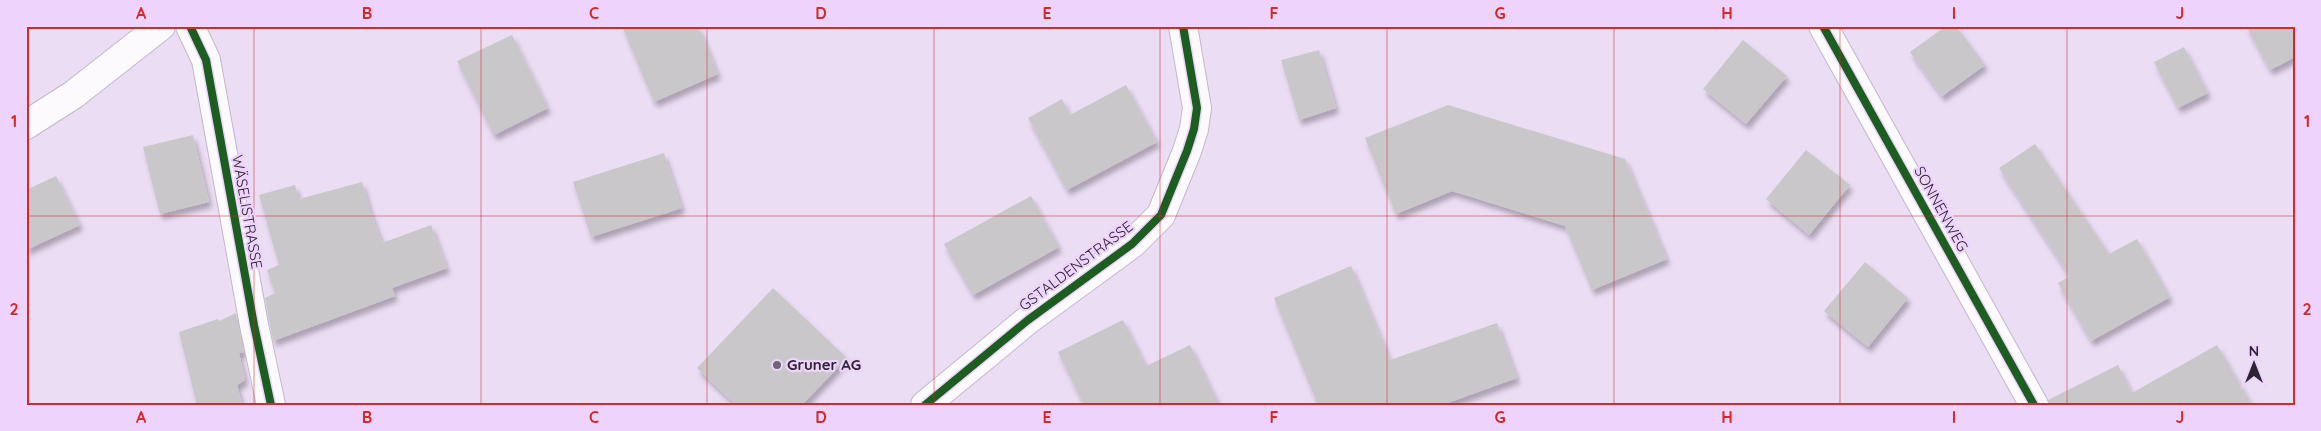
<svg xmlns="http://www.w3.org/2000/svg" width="2321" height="431" viewBox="0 0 2321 431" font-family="Quicksand,sans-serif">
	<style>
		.building { fill: #c9c7ca; filter: url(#shadow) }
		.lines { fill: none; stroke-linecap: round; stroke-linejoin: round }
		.minor-casing { stroke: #c3b9ca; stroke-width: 30 }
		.minor { stroke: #fcfafd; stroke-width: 28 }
		.cycleway-casing { stroke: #eed4fd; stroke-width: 11 }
		.cycleway { stroke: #1b5e20; stroke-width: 8 }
		.grid { fill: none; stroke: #d62828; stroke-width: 1; stroke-opacity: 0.55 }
		.poi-dot { fill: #706577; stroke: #eed4fd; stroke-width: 2 }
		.labels { text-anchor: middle; stroke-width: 4.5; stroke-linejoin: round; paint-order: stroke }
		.street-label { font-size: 15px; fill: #2e2534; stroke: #eed4fd }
		.poi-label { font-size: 15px; font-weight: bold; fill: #2e2534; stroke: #eed4fd; text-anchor: start }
		.neatline { fill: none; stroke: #d62828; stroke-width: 2 }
		.grid-label { font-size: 16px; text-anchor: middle; font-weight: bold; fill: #d62828 }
	</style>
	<defs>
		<filter id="shadow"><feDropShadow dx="3" dy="5.5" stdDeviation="2.5" flood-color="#0004"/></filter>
	</defs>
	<rect width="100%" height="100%" fill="#ebddf4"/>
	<g class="building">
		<path d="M622,26h76l20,48 -64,28z"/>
		<path d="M1946,26h10l29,39 -43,31 -32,-44z"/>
		<path d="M2246,26h49v31l-25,13z"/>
		<path d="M512,35l36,73 -54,27 -37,-74z"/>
		<path d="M1743,40l44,36 -41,48 -43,-35z"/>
		<path d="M2184,47l24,46 -30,15 -24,-46z"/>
		<path d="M1319,50l17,58 -37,12 -18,-60z"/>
		<path d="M1126,85l31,57 -90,48 -39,-72 34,-19 8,16z"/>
		<path d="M1448,105l177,54 42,100 -75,31 -27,-64 -113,-35 -56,23 -31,-76z"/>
		<path d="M193,135l16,67 -49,12 -17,-67z"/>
		<path d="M2035,144l74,110 28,-15 33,58 -79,44 -33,-58 12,-7 -71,-108z"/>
		<path d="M1806,150l44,35 -41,50 -43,-36z"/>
		<path d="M664,153l18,55 -91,29 -18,-55z"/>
		<path d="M56,176l24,49 -54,25v-60z"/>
		<path d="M362,182l8,28 12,33 49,-18 16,43 -55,20 3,8 -122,45 -8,-43 10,-5 -8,-23 12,-5 -20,-70 36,-10 4,14z"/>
		<path d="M1031,196l28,51 -86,48 -29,-51z"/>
		<path d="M1865,262l43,36 -40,49 -44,-36z"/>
		<path d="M1351,266l39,94 107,-37 20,55 -75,27h-124l-44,-107z"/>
		<path d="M773,288l74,70 -45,47h-66l-39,-37z"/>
		<path d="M236,313l8,39 -5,1 6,27 -8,5 5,20h-45l-18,-73 39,-13 1,2z"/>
		<path d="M1123,320l23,46 44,-21 29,60h-135l-26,-53z"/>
		<path d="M2217,345l35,60h-202l-2,-5 70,-35 14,28z"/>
	</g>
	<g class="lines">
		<g class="minor-casing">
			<g id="minor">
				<path d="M190,26l16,34 48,265 17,80"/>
				<path d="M1823,26l211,379"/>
				<path d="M26,125l47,-30 88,-69"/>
				<path d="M925,405l103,-85 104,-76 29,-29 26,-64 7,-22 3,-21 -14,-82"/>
			</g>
		</g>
		<use href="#minor" class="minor"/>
		<g class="cycleway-casing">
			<g id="cycleway">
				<path d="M190,26l16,34 48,265 17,80"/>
				<path d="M1823,26l211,379"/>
				<path d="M925,405l103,-85 104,-76 29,-29 26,-64 7,-22 3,-21 -14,-82"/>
			</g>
		</g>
		<use href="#cycleway" class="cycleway"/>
	</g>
	<path class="grid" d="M254,26v379M481,26v379M707,26v379M934,26v379M1160,26v379M1387,26v379M1614,26v379M1840,26v379M2067,26v379M26,216h2269"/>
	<circle class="poi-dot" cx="777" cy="365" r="5"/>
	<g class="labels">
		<g class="street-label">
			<text transform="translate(1941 209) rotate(61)" y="5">SONNENWEG</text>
			<text transform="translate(247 212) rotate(80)" y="5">WÄSELISTRASSE</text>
			<text transform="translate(1076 266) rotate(-37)" y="5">GSTALDENSTRASSE</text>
		</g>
		<g class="poi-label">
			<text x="787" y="370">Gruner AG</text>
		</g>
	</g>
	<rect width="2321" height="431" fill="none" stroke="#eed4fd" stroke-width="55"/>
	<g transform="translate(2254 364)" stroke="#eed4fd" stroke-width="4" paint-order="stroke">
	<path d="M0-4L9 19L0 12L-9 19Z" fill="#2e2534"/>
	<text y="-8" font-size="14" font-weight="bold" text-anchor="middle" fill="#2e2534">N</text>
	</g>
	<rect x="28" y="28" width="2266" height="376" class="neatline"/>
	<g class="grid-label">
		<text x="141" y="19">A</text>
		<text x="367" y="19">B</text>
		<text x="594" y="19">C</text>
		<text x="821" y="19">D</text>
		<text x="1047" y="19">E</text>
		<text x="1274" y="19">F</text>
		<text x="1500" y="19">G</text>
		<text x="1727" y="19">H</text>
		<text x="1954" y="19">I</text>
		<text x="2180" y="19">J</text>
		<text x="14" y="127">1</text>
		<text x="2307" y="127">1</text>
		<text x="14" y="315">2</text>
		<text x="2307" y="315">2</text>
		<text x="141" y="423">A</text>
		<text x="367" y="423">B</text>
		<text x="594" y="423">C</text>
		<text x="821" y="423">D</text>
		<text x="1047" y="423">E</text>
		<text x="1274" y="423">F</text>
		<text x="1500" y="423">G</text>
		<text x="1727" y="423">H</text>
		<text x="1954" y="423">I</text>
		<text x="2180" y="423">J</text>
	</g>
</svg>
